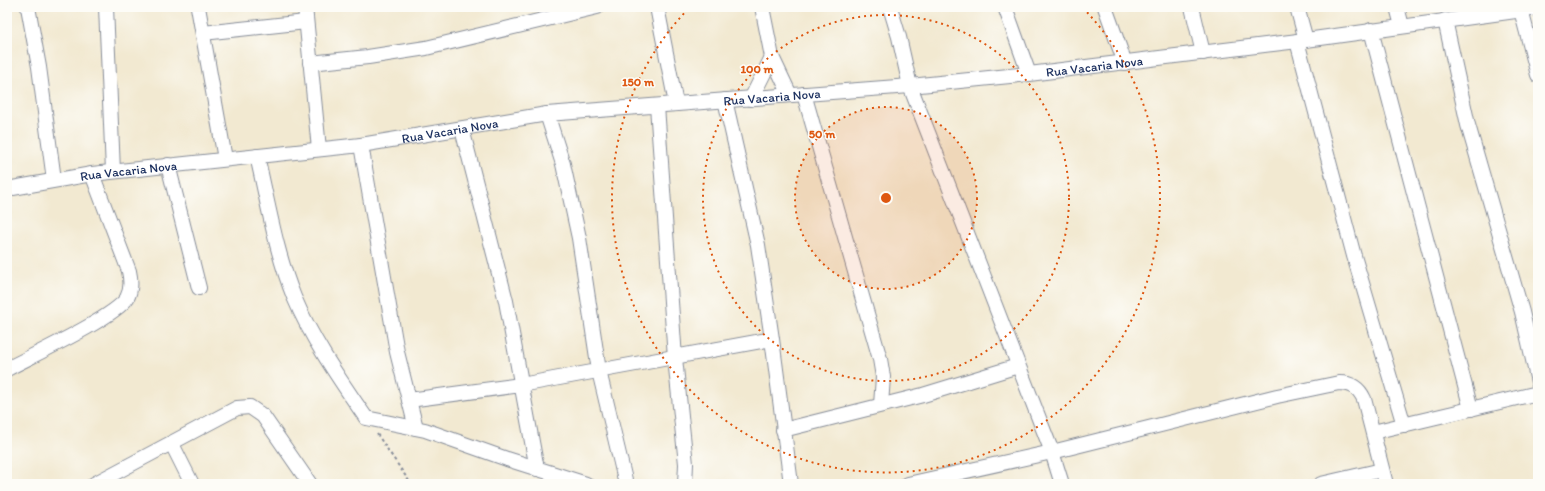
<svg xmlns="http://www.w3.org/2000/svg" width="1545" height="491" viewBox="0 0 1545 491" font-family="Itim,sans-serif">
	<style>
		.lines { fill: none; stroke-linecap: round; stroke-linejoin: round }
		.street-casing { stroke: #868c98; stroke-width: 16 }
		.path { stroke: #868c98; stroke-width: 2; stroke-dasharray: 3 3; stroke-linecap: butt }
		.street { stroke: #fff; stroke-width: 14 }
		.ring { fill: none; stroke: #de5710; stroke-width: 2; stroke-dasharray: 2 4 }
		.labels { text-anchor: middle; stroke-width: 3; stroke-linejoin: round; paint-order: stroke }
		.street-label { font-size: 13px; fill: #1b2f5e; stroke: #fdfcf7 }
		.centre { fill: #de5710; stroke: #fdfcf7; stroke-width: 2 }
		.ring-label { font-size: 12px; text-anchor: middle; font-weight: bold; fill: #de5710; stroke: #fdfcf7; stroke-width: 3; stroke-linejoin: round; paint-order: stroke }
	</style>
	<rect width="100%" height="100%" fill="#fdfcf7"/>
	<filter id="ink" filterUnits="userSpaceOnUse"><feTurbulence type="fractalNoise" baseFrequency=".025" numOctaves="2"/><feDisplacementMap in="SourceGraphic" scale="8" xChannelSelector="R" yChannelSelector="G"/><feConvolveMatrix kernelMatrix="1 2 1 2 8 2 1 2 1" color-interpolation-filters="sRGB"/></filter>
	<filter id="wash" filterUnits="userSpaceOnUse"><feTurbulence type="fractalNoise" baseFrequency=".012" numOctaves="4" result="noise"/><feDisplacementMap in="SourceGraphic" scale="16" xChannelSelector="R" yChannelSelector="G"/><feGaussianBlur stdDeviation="0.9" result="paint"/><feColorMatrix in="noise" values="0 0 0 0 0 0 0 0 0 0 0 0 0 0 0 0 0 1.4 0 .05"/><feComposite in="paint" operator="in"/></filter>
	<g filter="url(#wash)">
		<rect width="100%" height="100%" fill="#f2e9d1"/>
	</g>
	<g filter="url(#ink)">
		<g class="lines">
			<g class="street-casing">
				<g id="street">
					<path d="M28,7l11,60 15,113"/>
					<path d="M106,7l7,164"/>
					<path d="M198,7l27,152"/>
					<path d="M305,7l14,142"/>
					<path d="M657,7l19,97"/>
					<path d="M762,7l10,50 18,38"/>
					<path d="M890,7l9,30 11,49 142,366 10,32"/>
					<path d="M1005,7l24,67"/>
					<path d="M1105,7l20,56"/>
					<path d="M1192,7l11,46"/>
					<path d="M1297,7l9,33"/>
					<path d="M1397,7l5,19"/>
					<path d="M1521,10l17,65"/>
					<path d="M1445,20l23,105 54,187 16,70"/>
					<path d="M1371,30l100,379"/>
					<path d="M203,33l103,-11"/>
					<path d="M1297,41l57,215 50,169"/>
					<path d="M310,63l58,-6 58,-9 171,-41"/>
					<path d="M804,94l76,265 3,18 -2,28"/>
					<path d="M751,99l21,-42"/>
					<path d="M725,100l33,145 14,94 19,145"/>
					<path d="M657,106l18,252 11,106 -1,20"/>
					<path d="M547,114l16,50 16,74 20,133 27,113"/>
					<path d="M462,129l44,172 31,168"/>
					<path d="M361,145l36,207 12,48 112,-15 251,-46"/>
					<path d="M257,156c11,47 19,97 37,141 18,43 46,83 72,121l59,12 82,29 79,25"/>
					<path d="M168,165l31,123"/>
					<path id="s1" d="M7,189l85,-15 269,-29 186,-31 363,-28 119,-12 277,-34 232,-32"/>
					<path d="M7,369c24,-13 107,-51 120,-71 5,-9 4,-18 2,-27l-37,-97"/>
					<path d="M409,400l7,28"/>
					<path d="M783,430l140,-35 95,-29"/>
					<path d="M1373,432l165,-39"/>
					<path d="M172,444l20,40"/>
					<path d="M94,484l143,-76 13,-1 13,9 47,68"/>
					<path d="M908,484l144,-32 225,-56 62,-13c13,0 20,5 25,16l22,85"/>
					<path d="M1321,484l61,-14"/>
				</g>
			</g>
			<path class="path" d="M377,434l34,50"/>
			<use href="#street" class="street"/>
		</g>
	</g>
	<circle cx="886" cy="198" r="91" fill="#de5710" fill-opacity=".12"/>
	<g class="ring">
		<circle cx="886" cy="198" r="91"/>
		<circle cx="886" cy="198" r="183"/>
		<path d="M1083 8A274 274 0 1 1 689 8"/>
	</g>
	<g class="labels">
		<g class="street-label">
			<text dy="5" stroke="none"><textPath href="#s1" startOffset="1095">Rua Vacaria Nova</textPath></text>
			<text dy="5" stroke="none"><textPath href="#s1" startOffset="771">Rua Vacaria Nova</textPath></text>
			<text dy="5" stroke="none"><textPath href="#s1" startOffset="447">Rua Vacaria Nova</textPath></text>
			<text dy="5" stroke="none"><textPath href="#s1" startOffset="123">Rua Vacaria Nova</textPath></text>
		</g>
	</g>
	<circle cx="886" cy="198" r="6" class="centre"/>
	<g class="ring-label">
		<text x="757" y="73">100 m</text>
		<text x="638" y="86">150 m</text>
		<text x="822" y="138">50 m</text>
	</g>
	<rect width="1545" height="491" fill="none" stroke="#fdfcf7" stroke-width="24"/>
</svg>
